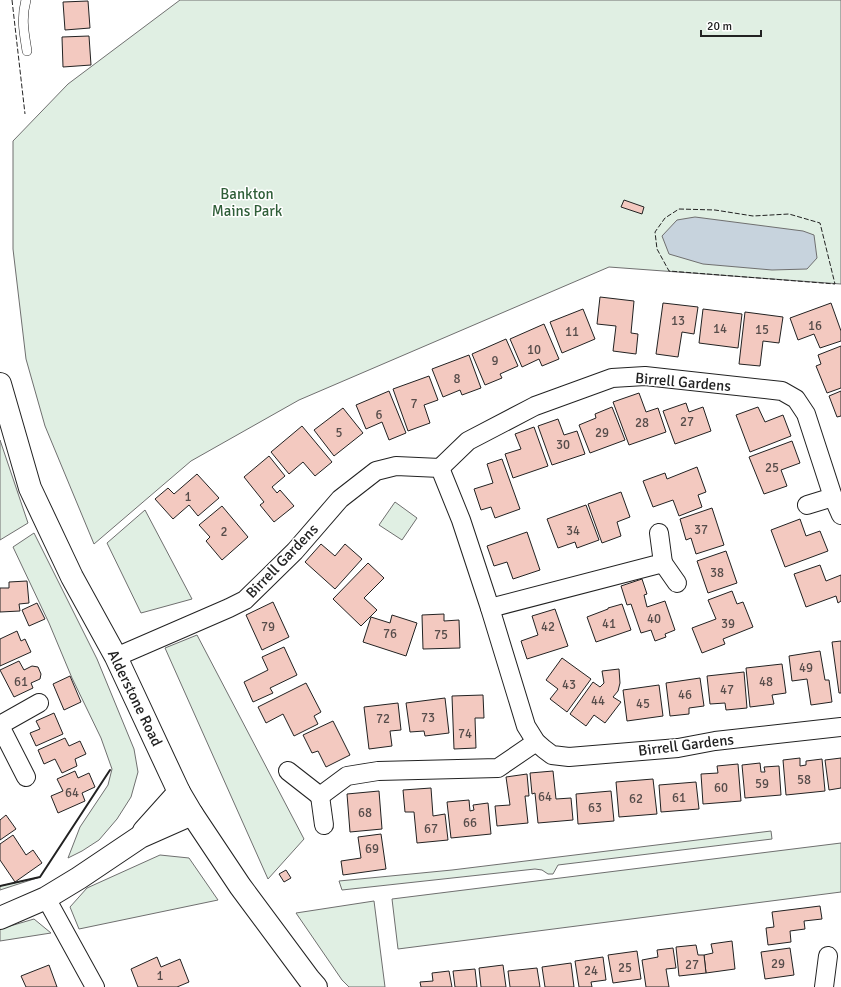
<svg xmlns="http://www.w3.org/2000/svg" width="841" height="987" viewBox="0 0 841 987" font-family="Signika,sans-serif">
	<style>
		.green { fill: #e0efe3; stroke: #6f6f6f }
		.water { fill: #c7d3dd; stroke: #6f6f6f }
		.building { fill: #f3c9c0; stroke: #222 }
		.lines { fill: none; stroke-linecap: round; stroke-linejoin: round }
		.service-casing { stroke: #222; stroke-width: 10 }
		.minor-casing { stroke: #222; stroke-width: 20 }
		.tertiary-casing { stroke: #222; stroke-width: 24 }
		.service { stroke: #fff; stroke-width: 9 }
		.minor { stroke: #fff; stroke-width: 18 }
		.tertiary { stroke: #fff; stroke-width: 22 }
		.fence { stroke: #222; stroke-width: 1; stroke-dasharray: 5 2; stroke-linecap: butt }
		.wall { stroke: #222; stroke-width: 2 }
		.labels { text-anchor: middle; stroke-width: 3; stroke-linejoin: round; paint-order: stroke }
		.number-label { font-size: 13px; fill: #564c4a }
		.park-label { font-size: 15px; fill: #2f5e38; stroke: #fff }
		.street-label { font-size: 15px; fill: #222; stroke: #fff }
	</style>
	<rect width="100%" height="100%" fill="#fff"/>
	<g class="green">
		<path d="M180,0h661v284l-232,-17 -310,133 -108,61 -97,83 -49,-118 -19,-67 -13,-110v-108l55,-57z"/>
		<path d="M0,440l28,83 -28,17z"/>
		<path d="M395,502l22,16 -15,22 -23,-15z"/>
		<path d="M145,510l47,89 -51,14 -34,-70z"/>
		<path d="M34,533l63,126 37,90 4,23 -7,25 -14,22 -18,21 -17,11 -14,7 12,-31 28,-42 4,-16 -11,-31 -29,-60 -23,-55 -36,-76z"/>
		<path d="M197,635l107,204 -36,40 -103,-231z"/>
		<path d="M771,831l1,8 -214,26 -5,9h-5l-6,-4 -7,-1 -193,21 -3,-9 113,-11z"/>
		<path d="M841,843v49l-443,57 -6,-50z"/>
		<path d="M160,855l29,3 29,42 -139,29 -9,-22 17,-19z"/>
		<path d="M40,877l-40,13v-4z"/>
		<path d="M374,901l11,86h-36l-7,-7 -46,-67z"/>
		<path d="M34,919l17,14 -51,8v-12z"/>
	</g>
	<path class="water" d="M695,217l108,14 11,4 3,23 -10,11 -35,1 -69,-6 -34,-10 -7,-18 15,-16z"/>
	<g class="building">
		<path d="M88,1l2,27 -25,2 -2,-28z"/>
		<path d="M89,36l2,29 -28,2 -1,-30z"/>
		<path d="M624,200l20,7 -2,7 -21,-7z"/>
		<path d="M600,297l34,4 -3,32 7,1 -2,20 -23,-3 3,-25 -19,-2z"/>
		<path d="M663,303l35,4 -4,27 -12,-2 -4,25 -22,-3z"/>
		<path d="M831,303l10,28v10l-21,7 -6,-14 -16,6 -8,-22z"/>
		<path d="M583,309l12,30 -33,14 -12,-31z"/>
		<path d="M703,309l39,5 -4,34 -39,-5z"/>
		<path d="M745,312l38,5 -4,26 -16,-2 -3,25 -21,-2z"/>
		<path d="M544,324l15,35 -17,7 -3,-7 -17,8 -12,-28z"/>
		<path d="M506,339l12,27 -18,8 2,4 -17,7 -13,-31z"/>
		<path d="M841,346v42l-14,5 -11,-27 5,-2 -3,-9z"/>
		<path d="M469,355l12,33 -19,7 -2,-5 -17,7 -11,-28z"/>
		<path d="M429,376l9,24 -14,5 6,18 -22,8 -15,-42z"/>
		<path d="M389,391l17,42 -17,7 -7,-18 -16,7 -10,-24z"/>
		<path d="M841,391v25l-4,1 -8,-21z"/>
		<path d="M639,393l7,19 12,-4 8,24 -37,13 -16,-43z"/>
		<path d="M686,403l3,9 14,-5 8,24 -36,13 -12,-33z"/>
		<path d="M612,407l13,33 -35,13 -11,-28 17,-7 -1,-4z"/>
		<path d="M758,407l7,15 18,-7 8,21 -41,16 -14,-37z"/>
		<path d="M343,408l20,25 -29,23 -20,-26z"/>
		<path d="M558,419l6,16 13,-4 8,23 -33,11 -14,-39z"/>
		<path d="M302,426l30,36 -17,14 -12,-14 -14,12 -18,-22z"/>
		<path d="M534,427l14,39 -35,12 -8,-24 16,-5 -6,-15z"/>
		<path d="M792,441l8,22 -19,7 6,16 -23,8 -15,-37z"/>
		<path d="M269,456l16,20 -13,11 5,6 3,-3 14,16 -20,16 -14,-17 4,-3 -20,-25z"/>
		<path d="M502,459l18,50 -25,9 -4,-11 -10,3 -7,-21 19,-6 -6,-19z"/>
		<path d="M697,467l9,25 -8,3 4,12 -23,9 -6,-16 -20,7 -10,-26 22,-8 2,6z"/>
		<path d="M197,474l22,24 -21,18 -9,-11 -16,14 -18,-20 13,-11 6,6z"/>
		<path d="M621,492l9,25 -13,5 4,14 -19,7 -14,-39z"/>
		<path d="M586,505l13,35 -22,8 -2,-6 -17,6 -11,-29z"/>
		<path d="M222,506l26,31 -26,23 -16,-19 4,-4 -11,-12z"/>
		<path d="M712,508l12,37 -28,9 -5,-16 -5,2 -6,-21z"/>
		<path d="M800,519l6,17 14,-5 8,20 -43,16 -14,-37z"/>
		<path d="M527,532l13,38 -27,9 -6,-17 -13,4 -7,-20z"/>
		<path d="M321,544l14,12 10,-12 17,15 -27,30 -30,-27z"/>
		<path d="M726,551l11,32 -29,10 -11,-32z"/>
		<path d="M368,563l16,15 -20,20 13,12 -16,16 -28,-27z"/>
		<path d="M820,565l6,16 15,-6v26l-3,2 -2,-7 -30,11 -12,-33z"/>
		<path d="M642,579l5,15 -3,1 3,12 18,-6 10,29 -10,4 1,3 -11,4 -4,-11 -10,3 -10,-29 -4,1 -6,-19z"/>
		<path d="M27,581l2,22 -10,1 1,7 -20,1v-24h9v-6z"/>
		<path d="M732,591l5,13 6,-2 10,25 -30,12 2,5 -23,9 -10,-25 24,-9 -8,-19z"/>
		<path d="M273,602l16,35 -27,13 -16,-35z"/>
		<path d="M37,603l8,16 -16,7 -7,-16z"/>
		<path d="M622,604l9,26 -35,12 -9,-25 21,-8v-1z"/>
		<path d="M555,609l13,37 -41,13 -6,-18 17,-6 -6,-19z"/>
		<path d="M444,614v7l15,-1 1,28 -37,1 -1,-34z"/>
		<path d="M392,615l25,8 -11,33 -43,-14 8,-25 19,6z"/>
		<path d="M17,631l4,10 4,-2 6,13 -31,14v-27z"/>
		<path d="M841,641v52h-2l-7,-51z"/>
		<path d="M284,647l13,28 -27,13 3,5 -20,9 -9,-20 24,-12 -6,-13z"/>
		<path d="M820,651l5,29h4l3,22 -21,3 -4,-26 -15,2 -3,-25z"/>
		<path d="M562,658l29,21 -24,33 -17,-13 8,-10 -12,-9z"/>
		<path d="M19,661l5,9 8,-4 6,1 3,7 -1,5 -9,4 2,5 -19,9 -14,-27z"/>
		<path d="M782,664l4,29 -14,2 2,9 -24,3 -4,-39z"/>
		<path d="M619,669l1,14 -2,8 -5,6 8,5 -16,21 -11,-8 -8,11 -16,-12 23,-32 7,5 4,-4 -2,-12z"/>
		<path d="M744,672l3,36 -21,2 -1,-7 -15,1 -3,-28z"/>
		<path d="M70,676l11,26 -17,8 -11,-26z"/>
		<path d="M700,678l4,28 -15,2v6l-19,2 -4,-33z"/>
		<path d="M306,683l15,29 -7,4 4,8 -24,12 -11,-22 -17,9 -8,-16z"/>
		<path d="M659,685l4,31 -36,5 -4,-31z"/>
		<path d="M483,695l1,23h-9l1,30 -22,1 -2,-53z"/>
		<path d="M445,698l4,35 -24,3 -1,-5 -14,1 -4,-29z"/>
		<path d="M398,703l3,27 -11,1 2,15 -23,3 -5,-42z"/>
		<path d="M54,713l9,21 -27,12 -6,-13 10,-4 -4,-8z"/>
		<path d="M333,721l17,34 -24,12 -8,-16 -6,2 -9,-18z"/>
		<path d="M65,738l4,8 11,-5 6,13 -11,5 2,7 -15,7 -7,-14 -11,5 -6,-14z"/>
		<path d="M800,758v8l6,-1v-4l16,-2 3,32 -39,4 -3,-35z"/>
		<path d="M841,758v30l-12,2 -4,-30z"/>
		<path d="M760,763l1,9h4l-1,-5 15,-1 2,29 -36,3 -3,-33z"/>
		<path d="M738,764l3,37 -38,3 -2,-30 17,-1 -1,-7z"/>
		<path d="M75,771l3,7 11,-5 6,14 -13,6 3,8 -27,12 -7,-17 12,-5 -6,-12z"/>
		<path d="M553,771l3,28 15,-1 2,22 -35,3 -3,-30 -3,1 -2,-21z"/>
		<path d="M527,774l2,22h-4l3,27 -31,3 -2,-20 15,-1 -4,-28z"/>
		<path d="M653,779l4,35 -38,3 -3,-35z"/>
		<path d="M696,782l3,27 -38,3 -2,-27z"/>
		<path d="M431,788l2,28 12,-2 3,26 -31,3 -3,-31h-9l-2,-22z"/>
		<path d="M379,791l3,38 -32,3 -3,-38z"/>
		<path d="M611,791l3,30 -36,3 -2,-30z"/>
		<path d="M469,800l1,11 4,-1 -1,-5 15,-2 3,31 -40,4 -4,-36z"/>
		<path d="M6,815l10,14 -16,11v-20z"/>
		<path d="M381,834l5,35 -43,6 -2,-14 20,-3 -3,-21z"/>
		<path d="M13,835l13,20 7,-5 9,13 -27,19 -15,-22v-16z"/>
		<path d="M286,870l5,8 -7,4 -5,-8z"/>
		<path d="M820,906l2,13 -18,2 1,8 -15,2 1,11 -23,3 -2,-17 8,-1 -2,-15z"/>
		<path d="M732,941l3,28 -29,4 -2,-18 9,-2 -2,-9z"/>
		<path d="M696,945l2,10h6l2,18 -27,3 -3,-29z"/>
		<path d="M673,948l3,20 -10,1 3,18h-23l-4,-27 16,-3 -1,-7z"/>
		<path d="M790,948l4,27 -29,4 -4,-27z"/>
		<path d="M637,951l4,28 -28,4 -5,-28z"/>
		<path d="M157,957l4,10 19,-8 9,23 -12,5h-39l-7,-18z"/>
		<path d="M603,957l3,23 -15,2 1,5h-13l-4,-26z"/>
		<path d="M571,963l3,24h-29l-3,-20z"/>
		<path d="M49,965l8,22h-31l-5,-11z"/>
		<path d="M503,965l3,22h-25l-2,-19z"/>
		<path d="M537,968l3,19h-30l-2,-16z"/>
		<path d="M475,969l2,18h-22l-2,-16z"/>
		<path d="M449,971l3,16h-31l-1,-5 13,-1 -1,-8z"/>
	</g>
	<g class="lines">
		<g class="service-casing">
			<path id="service" d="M26,0c-5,19 -2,32 1,51"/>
		</g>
		<g class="minor-casing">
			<g id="minor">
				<path d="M440,468l28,-27 67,-35 77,-28 33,-2 137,15 14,8 10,15 27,83 8,18"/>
				<path d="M807,505l26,-8"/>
				<path d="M663,563l14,20"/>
				<path d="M490,608l173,-45 -4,-30"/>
				<path d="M116,657l113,-49 16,-8 50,-49 45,-52 36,-28 20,-5 44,2 21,52 29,88 36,118 10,16 8,7 8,6 17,2 109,-9 37,-7 126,-14"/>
				<path d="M0,725l39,-22"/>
				<path d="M0,726l26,51"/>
				<path d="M288,771l32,25 27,-20 31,-5 120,-3 38,-26"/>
				<path d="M320,796l4,29"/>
				<path d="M46,898l49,89"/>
				<path d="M824,987l4,-31"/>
			</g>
		</g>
		<g class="tertiary-casing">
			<g id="tertiary">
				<path d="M0,384l30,104 42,89 44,80 63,135 13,22 48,72 69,93 7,8"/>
				<path d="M144,831l35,-39"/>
				<path d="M0,918l46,-20 33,-20 61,-41 52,-23"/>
			</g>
		</g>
		<use href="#service" class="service"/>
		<use href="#minor" class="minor"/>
		<use href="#tertiary" class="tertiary"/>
		<g class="fence">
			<path d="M12,0l13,114"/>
			<path d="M679,209l36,1 38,6 36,-2 31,9 15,61 -166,-13 -12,-22 -2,-17 10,-14z"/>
		</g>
		<path class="wall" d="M0,886l40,-9 70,-107"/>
	</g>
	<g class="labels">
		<g class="number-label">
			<text x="678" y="325">13</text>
			<text x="815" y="330">16</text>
			<text x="720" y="333">14</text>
			<text x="762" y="334">15</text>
			<text x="572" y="336">11</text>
			<text x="534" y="354">10</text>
			<text x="495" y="365">9</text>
			<text x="457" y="383">8</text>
			<text x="414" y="408">7</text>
			<text x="379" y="419">6</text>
			<text x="687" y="426">27</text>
			<text x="642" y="427">28</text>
			<text x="339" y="437">5</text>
			<text x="602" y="437">29</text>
			<text x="563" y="449">30</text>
			<text x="772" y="472">25</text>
			<text x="188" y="501">1</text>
			<text x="701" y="534">37</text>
			<text x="573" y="535">34</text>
			<text x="224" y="536">2</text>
			<text x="717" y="577">38</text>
			<text x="654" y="623">40</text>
			<text x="609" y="628">41</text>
			<text x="728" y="628">39</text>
			<text x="268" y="631">79</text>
			<text x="548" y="631">42</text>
			<text x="390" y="638">76</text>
			<text x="441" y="639">75</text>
			<text x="806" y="672">49</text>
			<text x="21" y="686">61</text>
			<text x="766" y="686">48</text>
			<text x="569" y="689">43</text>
			<text x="727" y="694">47</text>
			<text x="685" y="699">46</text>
			<text x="598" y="705">44</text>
			<text x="643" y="708">45</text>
			<text x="428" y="722">73</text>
			<text x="383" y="723">72</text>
			<text x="465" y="738">74</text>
			<text x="804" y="784">58</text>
			<text x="762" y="788">59</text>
			<text x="721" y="792">60</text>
			<text x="72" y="797">64</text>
			<text x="545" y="801">64</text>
			<text x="679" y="802">61</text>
			<text x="636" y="803">62</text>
			<text x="595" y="812">63</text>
			<text x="365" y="817">68</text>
			<text x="470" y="827">66</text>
			<text x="431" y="833">67</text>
			<text x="372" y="853">69</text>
			<text x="778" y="968">29</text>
			<text x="692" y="969">27</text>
			<text x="625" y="972">25</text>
			<text x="591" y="975">24</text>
			<text x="160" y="980">1</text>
		</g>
		<g class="park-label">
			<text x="247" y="199">Bankton<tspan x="247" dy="17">Mains Park</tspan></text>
		</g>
		<g class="street-label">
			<text transform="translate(683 382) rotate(5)" y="5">Birrell Gardens</text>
			<text transform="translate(282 561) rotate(-46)" y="5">Birrell Gardens</text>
			<text transform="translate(135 698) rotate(64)" y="5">Alderstone Road</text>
			<text transform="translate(686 745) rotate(-7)" y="5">Birrell Gardens</text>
		</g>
	</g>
	<path d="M701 30v6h60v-6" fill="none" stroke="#222222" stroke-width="2"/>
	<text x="707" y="30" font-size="12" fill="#222222" stroke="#ffffff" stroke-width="3" paint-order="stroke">20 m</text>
</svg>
